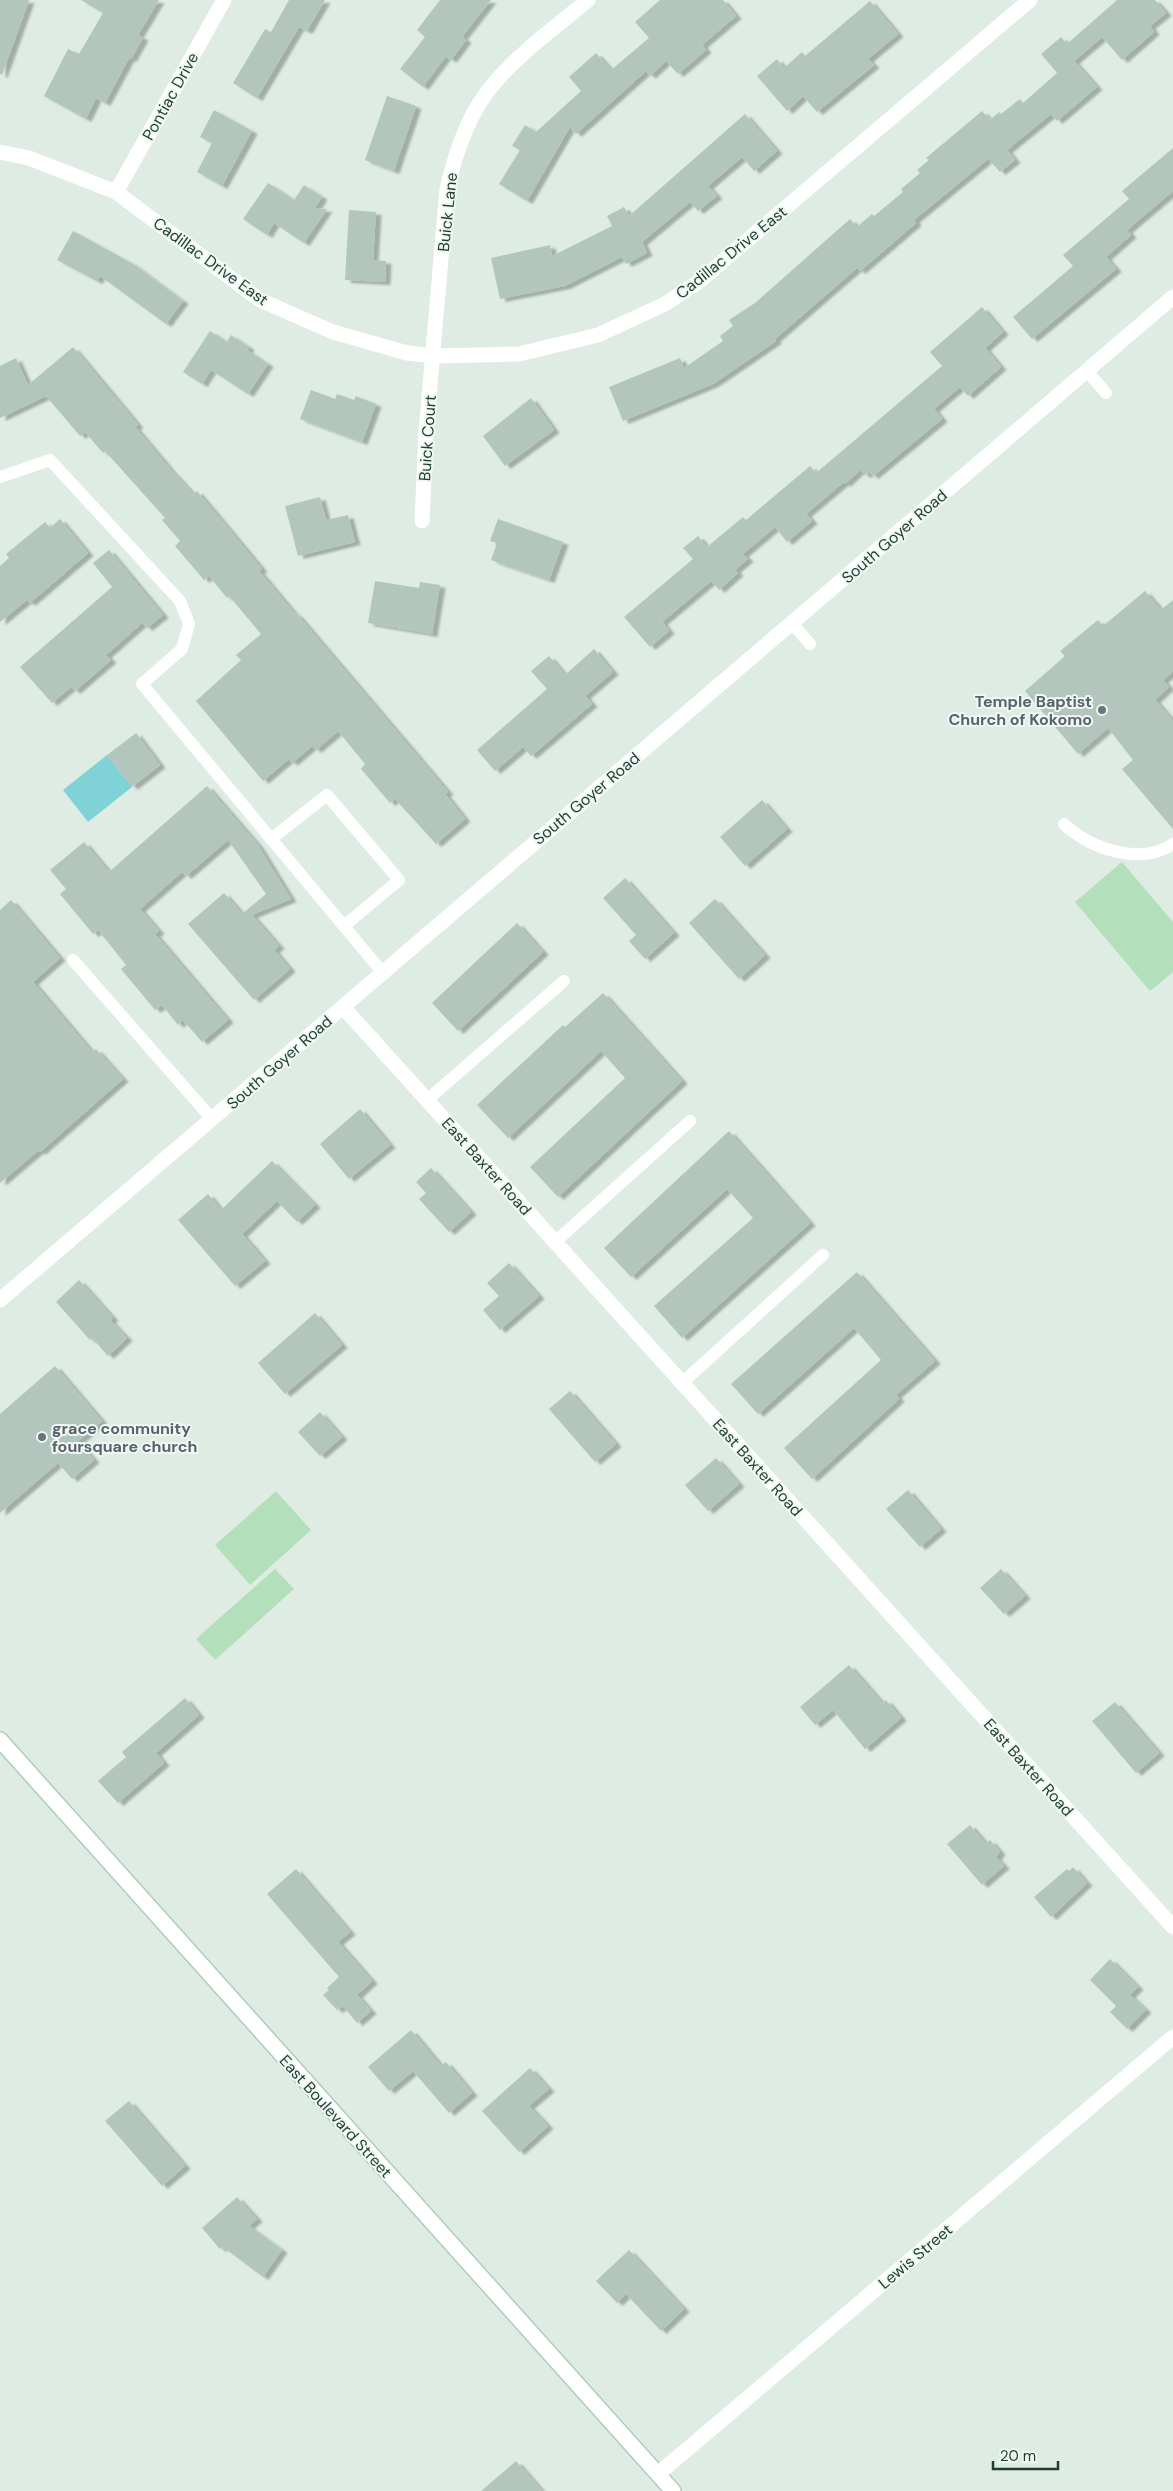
<svg xmlns="http://www.w3.org/2000/svg" width="1173" height="2491" viewBox="0 0 1173 2491" font-family="'DM Sans',sans-serif">
	<style>
		.green { fill: #b4dfbb }
		.water { fill: #7fd3d7 }
		.building { fill: #b3c6bd; filter: url(#shadow) }
		.lines { fill: none; stroke-linecap: round; stroke-linejoin: round }
		.secondary-casing { stroke: #b0ccbf; stroke-width: 18 }
		.service { stroke: #fff; stroke-width: 12 }
		.minor { stroke: #fff; stroke-width: 15 }
		.tertiary { stroke: #fff; stroke-width: 15 }
		.secondary { stroke: #fff; stroke-width: 15 }
		.worship-dot { fill: #6b7280; stroke: #eff8f2; stroke-width: 2 }
		.labels { text-anchor: middle; stroke-width: 4; stroke-linejoin: round; paint-order: stroke }
		.street-label { font-size: 16px; fill: #1e3d31; stroke: #eff8f2 }
		.worship-label { font-size: 16px; font-weight: bold; fill: #5b616d; stroke: #eff8f2; text-anchor: end }
	</style>
	<defs>
		<filter id="shadow"><feDropShadow dx="5.5" dy="3" stdDeviation="1" flood-color="#0004"/></filter>
	</defs>
	<rect width="100%" height="100%" fill="#deece4"/>
	<g class="green">
		<path d="M1122,862l51,60v50l-23,19 -75,-89z"/>
		<path d="M276,1491l35,39 -61,55 -35,-40z"/>
		<path d="M275,1569l19,20 -79,71 -19,-21z"/>
	</g>
	<path class="water" d="M107,755l25,32 -44,35 -25,-32z"/>
	<g class="building">
		<path d="M0,0h29l-27,75 -2,-1z"/>
		<path d="M81,0h78l-21,35 5,3 -12,21 -2,-1 -24,45 -9,-5 -10,21 -42,-23 24,-47 11,5 24,-41z"/>
		<path d="M289,0h36l-18,31 -8,-4 -42,71 -24,-15 32,-54 6,3z"/>
		<path d="M440,0h51l-29,37 4,3 -15,20 -5,-4 -23,31 -23,-18 25,-32 -8,-7z"/>
		<path d="M660,0h63l13,16 -34,29 4,5 -28,24 -12,-13 -16,15 -4,-5 -70,63 -6,-7 -43,74 -28,-17 21,-34 -8,-4 13,-21 11,7 45,-41 -12,-14 27,-24 15,17 38,-32 -14,-16z"/>
		<path d="M1117,0h38l11,13 -16,13 4,6 -32,28 -20,-23 -28,24 23,26 -40,34 -6,-7 -44,36 8,10 -15,12 -12,-13 -74,61 2,3 -56,48 -3,-3 -82,71 1,2 -63,43 -90,37 -14,-34 71,-29 4,10 39,-27 -3,-5 13,-10 -4,-6 26,-17 95,-84 7,8 15,-13 2,2 29,-24 -2,-3 19,-16 -3,-3 12,-10 -3,-2 56,-47 8,9 9,-8 2,2 19,-15 3,4 34,-30 -16,-19 20,-17 6,7z"/>
		<path d="M870,1l28,33 -30,25 6,6 -57,47 -14,-16 -16,15 -30,-35 20,-17 7,9 18,-16 3,4z"/>
		<path d="M387,96l29,10 -22,65 -29,-11z"/>
		<path d="M214,110l38,21 -30,55 -25,-14 15,-29 -12,-6z"/>
		<path d="M745,114l32,37 -23,20 -12,-14 -34,29 9,10 -19,15 -8,-9 -48,40 5,11 -21,11 -4,-7 -57,29 -65,13 -9,-41 59,-13 2,11 60,-30 -5,-10 17,-9 5,9z"/>
		<path d="M1173,148v43l-46,39 4,5 -25,22 10,12 -84,70 -19,-22 60,-51 -10,-11 66,-56 -7,-8z"/>
		<path d="M268,183l26,17 10,-15 18,12 -7,11 12,1 -23,34 -30,-20 -7,12 -24,-16z"/>
		<path d="M349,210l27,2 -3,48 13,1 -1,21 -40,-2z"/>
		<path d="M73,231l60,33 50,37 -17,23 -66,-48 -3,5 -40,-21z"/>
		<path d="M982,307l21,25 -18,16 16,19 -33,29 -8,-9 -26,22 8,10 -69,57 -4,-4 -4,3 -5,-5 -15,14 -1,-2 -38,32 6,7 -25,21 -12,-15 -32,27 5,5 -13,11 3,3 -19,17 -8,-9 -49,41 7,9 -19,16 -26,-30 69,-58 -10,-11 15,-12 9,11 36,-30 3,3 64,-54 6,7 126,-107 -12,-14z"/>
		<path d="M210,331l17,11 4,-7 18,12 -2,3 21,14 -20,30 -37,-24 -9,14 -19,-12z"/>
		<path d="M73,347l65,78 -3,2 35,42 23,25 4,-3 65,78 -3,2 36,43 1,-1 152,179 -3,2 20,25 -29,25 -41,-45 -5,4 -29,-34 4,-5 -27,-33 -22,19 -4,-4 -20,17 -3,-4 -26,22 -67,-80 45,-41 -5,-5 25,-21 -32,-38 -2,2 -18,-22 -5,4 -29,-34 5,-5 -18,-21 3,-2 -60,-67 -2,2 -18,-21 -5,4 -34,-40 -46,22v-52l16,-8 12,27z"/>
		<path d="M311,390l24,9 2,-5 17,6 2,-4 20,8 -14,38 -62,-23z"/>
		<path d="M531,398l23,32 -49,36 -22,-30z"/>
		<path d="M320,497l6,23 22,-5 7,27 -57,14 -13,-50z"/>
		<path d="M60,519l28,34 -58,50 -3,-3 -27,22v-56l9,-8 -3,-4 39,-32 5,6z"/>
		<path d="M498,519l65,23 -14,38 -58,-20 6,-17 -7,-2z"/>
		<path d="M109,550l54,65 -16,13 -5,-5 -36,32 5,5 -36,31 -4,-4 -19,16 -32,-36 92,-80 -19,-24z"/>
		<path d="M375,581l44,7 1,-6 20,3 -8,49 -64,-11z"/>
		<path d="M1145,591l16,19 12,-10v71l-10,9 6,7 -14,13 18,21v108l-51,-60 11,-9 -25,-32 -30,26 -53,-63 40,-35 -5,-5 38,-31 5,6z"/>
		<path d="M594,649l19,23 -28,24 7,8 -61,52 -8,-9 -28,24 -18,-21 70,-61 -16,-18 18,-15 16,19z"/>
		<path d="M136,733l24,32 -28,22 -25,-32z"/>
		<path d="M207,786l51,59 33,54 -39,16 27,31 -5,4 16,19 -36,31 -66,-76 36,-31 18,21 24,-20 -38,-54 -42,36 -4,-4 -42,37 19,22 -4,3 73,86 -26,22 -19,-22 -5,5 -16,-20 -7,5 -34,-41 5,-4 -28,-35 -5,4 -33,-40 6,-5 -16,-19 34,-28 25,30z"/>
		<path d="M762,800l25,29 -42,37 -25,-29z"/>
		<path d="M625,878l49,55 -29,26 -16,-18 7,-6 -33,-37z"/>
		<path d="M715,899l50,56 -26,24 -50,-56z"/>
		<path d="M11,900l49,58 -27,24 59,70 4,-3 27,30 -83,73 -1,-2 -39,33v-273z"/>
		<path d="M517,923l26,29 -85,79 -26,-28z"/>
		<path d="M603,993l79,88 -124,116 -28,-30 95,-89 -24,-27 -93,87 -31,-33 86,-80 2,2z"/>
		<path d="M360,1109l30,36 -41,34 -29,-35z"/>
		<path d="M729,1131l81,92 -128,115 -28,-32 99,-88 -26,-29 -96,88 -27,-29z"/>
		<path d="M272,1161l43,44 -18,17 -20,-21 -35,33 23,27 -30,25 -57,-66 30,-26 13,16z"/>
		<path d="M431,1168l40,44 -22,20 -30,-33 7,-6 -10,-11z"/>
		<path d="M509,1263l30,33 -39,34 -17,-20 16,-14 -12,-13z"/>
		<path d="M857,1272l78,89 -39,34 3,4 -87,80 -28,-31 97,-88 -27,-32 -96,86 -27,-30z"/>
		<path d="M79,1280l34,38 -3,2 17,18 -19,18 -16,-18 -2,2 -34,-38z"/>
		<path d="M315,1313l27,32 -57,49 -27,-31z"/>
		<path d="M55,1366l47,55 -24,20 16,19 -22,19 -14,-16 -58,50v-99z"/>
		<path d="M570,1391l46,53 -21,18 -46,-53z"/>
		<path d="M320,1412l22,25 -22,19 -22,-24z"/>
		<path d="M716,1458l23,26 -31,27 -23,-26z"/>
		<path d="M908,1490l33,39 -21,18 -34,-38z"/>
		<path d="M1001,1569l24,27 -21,18 -24,-26z"/>
		<path d="M849,1665l33,38 4,-3 15,18 -36,31 -32,-39 -18,15 -15,-18z"/>
		<path d="M185,1698l14,17 -43,38 8,10 -46,40 -20,-22 28,-24 -4,-5z"/>
		<path d="M1115,1702l44,51 -23,20 -44,-52z"/>
		<path d="M970,1825l16,19 4,-4 10,12 -4,5 8,9 -22,19 -35,-41z"/>
		<path d="M1073,1867l14,16 -36,34 -17,-20 33,-28 2,2z"/>
		<path d="M296,1869l54,63 -12,10 34,39 -15,14 14,16 -14,12 -14,-17 -6,4 -14,-15 6,-5 -2,-2 12,-11 -72,-83z"/>
		<path d="M1110,1959l28,28 -8,8 16,15 -19,19 -17,-17 6,-6 -26,-26z"/>
		<path d="M411,2030l30,36 5,-4 26,31 -23,20 -36,-42 -24,20 -21,-24z"/>
		<path d="M530,2068l19,21 -20,17 19,20 -29,26 -37,-41z"/>
		<path d="M129,2101l56,65 -23,20 -57,-65z"/>
		<path d="M237,2197l20,22 -8,7 33,24 -19,27 -40,-30 -3,2 -18,-21z"/>
		<path d="M629,2250l55,59 -23,22 -35,-37 -9,9 -21,-22z"/>
		<path d="M516,2461l26,30h-61z"/>
	</g>
	<g class="lines">
		<g class="secondary-casing">
			<path id="secondary" d="M0,1740l673,751"/>
		</g>
		<g class="service">
			<path d="M1087,371l19,22"/>
			<path d="M0,477l50,-17 130,141 9,23 -7,25 -40,35 241,289"/>
			<path d="M792,623l18,21"/>
			<path d="M1064,824c27,25 76,42 109,20"/>
			<path d="M271,839l56,-44 72,85 -55,46"/>
			<path d="M73,960l139,159"/>
			<path d="M427,1100l137,-119"/>
			<path d="M555,1242l135,-121"/>
			<path d="M682,1383l141,-128"/>
		</g>
		<g class="minor">
			<path d="M0,152l29,6 87,34 144,108 73,32 74,21 27,3 85,-2 79,-19 67,-31 32,-21 333,-283"/>
			<path d="M116,192l108,-192"/>
			<path d="M422,521l4,-89 21,-243c9,-38 22,-78 49,-108 26,-30 61,-55 92,-81"/>
			<path d="M343,1007l830,920"/>
			<path d="M658,2474l515,-437"/>
		</g>
		<path class="tertiary" d="M0,1300l1173,-1003"/>
		<use href="#secondary" class="secondary"/>
	</g>
	<g class="worship-dot">
		<circle cx="1102" cy="710" r="5"/>
		<circle cx="42" cy="1437" r="5"/>
	</g>
	<g class="labels">
		<g class="street-label">
			<text transform="translate(170 96) rotate(-61)" y="6">Pontiac Drive</text>
			<text transform="translate(447 212) rotate(-84)" y="6">Buick Lane</text>
			<text transform="translate(731 252) rotate(-39)" y="6">Cadillac Drive East</text>
			<text transform="translate(211 261) rotate(36)" y="6">Cadillac Drive East</text>
			<text transform="translate(427 438) rotate(-86)" y="6">Buick Court</text>
			<text transform="translate(894 536) rotate(-41)" y="6">South Goyer Road</text>
			<text transform="translate(586 798) rotate(-40)" y="6">South Goyer Road</text>
			<text transform="translate(279 1062) rotate(-41)" y="6">South Goyer Road</text>
			<text transform="translate(487 1166) rotate(48)" y="6">East Baxter Road</text>
			<text transform="translate(758 1467) rotate(48)" y="6">East Baxter Road</text>
			<text transform="translate(1029 1767) rotate(48)" y="6">East Baxter Road</text>
			<text transform="translate(336 2116) rotate(48)" y="6">East Boulevard Street</text>
			<text transform="translate(915 2256) rotate(-40)" y="6">Lewis Street</text>
		</g>
		<g class="worship-label">
			<text x="1092" y="707">Temple Baptist<tspan x="1092" dy="18">Church of Kokomo</tspan></text>
			<text x="52" y="1434" text-anchor="start">grace community<tspan x="52" dy="18">foursquare church</tspan></text>
		</g>
	</g>
	<path d="M993 2461v8h65v-8" fill="none" stroke="#1e3d31" stroke-width="2.5"/>
	<text x="1000" y="2461" font-size="15" fill="#1e3d31" stroke="#eff8f2" stroke-width="4" paint-order="stroke">20 m</text>
</svg>
